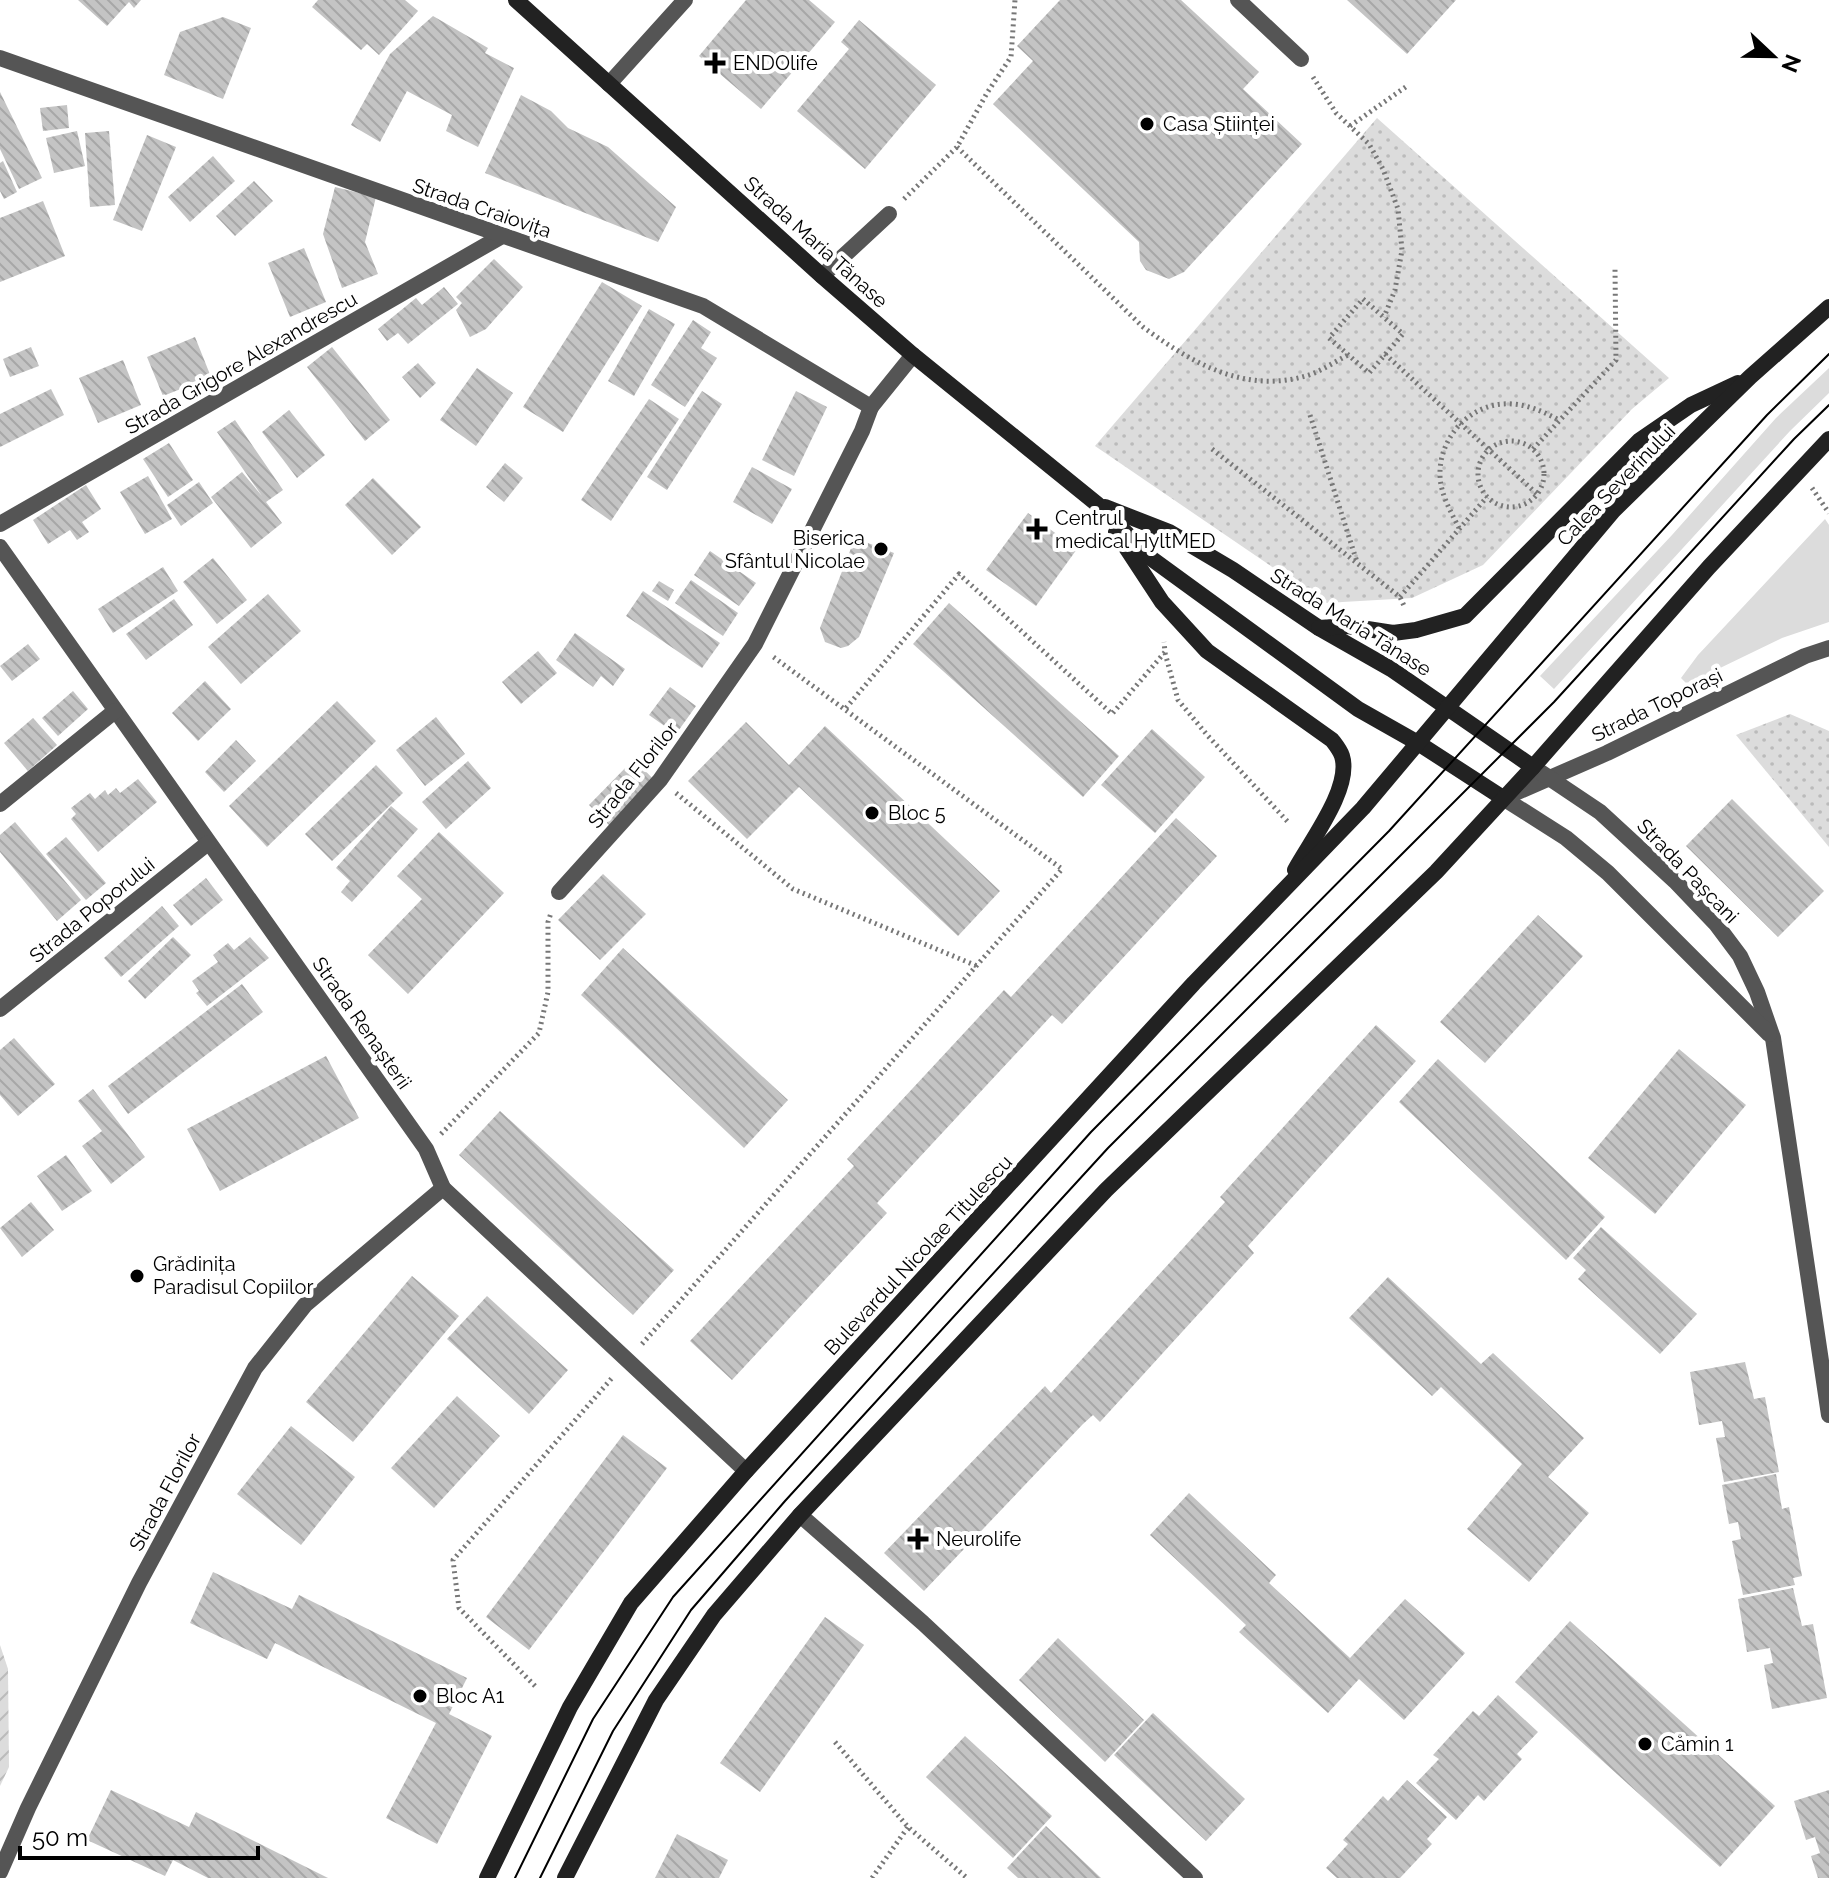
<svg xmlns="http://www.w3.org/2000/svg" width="1829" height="1878" viewBox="0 0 1829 1878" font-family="Raleway,sans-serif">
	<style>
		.grass { fill: #dcdcdc }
		.park { fill: url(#park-dots) }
		.garden { fill: url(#garden-furrows) }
		.building { fill: url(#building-back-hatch) }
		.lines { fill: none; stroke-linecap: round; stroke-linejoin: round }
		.path { stroke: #777; stroke-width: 5; stroke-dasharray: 2 4; stroke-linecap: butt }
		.service { stroke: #555; stroke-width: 16 }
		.minor { stroke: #555; stroke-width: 16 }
		.tertiary { stroke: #555; stroke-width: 16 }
		.secondary { stroke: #222; stroke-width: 16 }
		.tram { stroke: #000; stroke-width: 2 }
		.poi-dot { fill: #000; stroke: #fff; stroke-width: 3 }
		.labels { text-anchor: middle; stroke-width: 8; stroke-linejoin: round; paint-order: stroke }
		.poi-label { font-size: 20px; fill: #000; stroke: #fff; text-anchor: start }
		.street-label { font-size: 20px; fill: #000; stroke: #fff }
	</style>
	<defs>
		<pattern id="park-dots" width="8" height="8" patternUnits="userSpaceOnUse" patternTransform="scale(2)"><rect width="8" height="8" fill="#dcdcdc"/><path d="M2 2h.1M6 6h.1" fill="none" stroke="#bbb" stroke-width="1.8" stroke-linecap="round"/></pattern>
		<pattern id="garden-furrows" width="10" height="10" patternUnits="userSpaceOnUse" patternTransform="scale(2)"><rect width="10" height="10" fill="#dcdcdc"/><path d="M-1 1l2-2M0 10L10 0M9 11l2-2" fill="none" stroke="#bbb"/></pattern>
		<pattern id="building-back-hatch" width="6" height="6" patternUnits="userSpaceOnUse" patternTransform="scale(2)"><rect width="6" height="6" fill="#c4c4c4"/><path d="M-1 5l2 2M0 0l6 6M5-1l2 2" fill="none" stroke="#a7a7a7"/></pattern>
	</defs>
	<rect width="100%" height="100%" fill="#fff"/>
	<g class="grass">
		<path d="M1829,368v25l-39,38 -236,258 -14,-13 132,-141 104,-117z"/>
		<path d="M1825,519l4,6v97l-47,16 -95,46 -6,-6 17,-23z"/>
	</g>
	<g class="park">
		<path d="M1377,118l292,260 -37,31 -149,156 -71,33 -87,5 -230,-157z"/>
		<path d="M1790,714l39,17v116l-93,-112z"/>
	</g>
	<path class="garden" d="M0,1645l8,24 1,98 -9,19z"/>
	<g class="building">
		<path d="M78,0h63l-7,8 -5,-6 -22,24z"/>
		<path d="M318,0h87l13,11 -39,44 -12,-11 -6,6 -49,-43z"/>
		<path d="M746,0h63l26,22 -74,87 -62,-53z"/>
		<path d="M1060,0h121l78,72 -16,17 59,55 -118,128 -15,7 -23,-9 -6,-9 -1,-19 -146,-138 40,-43 -16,-15z"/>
		<path d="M1347,0h109l-49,54z"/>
		<path d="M433,16l55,32 -3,5 29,15 -36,79 -32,-16 6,-16 -45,-24 -27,51 -29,-17 39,-71z"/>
		<path d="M223,17l28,11 -28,71 -59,-24 16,-43z"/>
		<path d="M859,20l77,65 -71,84 -68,-58 52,-62 -8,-7z"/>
		<path d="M0,92l42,86 -23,11 -19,-40z"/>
		<path d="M521,95l30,16 17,17 40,19 68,60 -18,35 -173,-69z"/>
		<path d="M67,105l2,23 -26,3 -3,-23z"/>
		<path d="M77,131l8,35 -31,7 -8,-35z"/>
		<path d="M109,131l6,74 -25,2 -5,-74z"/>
		<path d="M147,135l29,12 -34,84 -29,-11z"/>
		<path d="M213,156l22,25 -45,41 -22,-25z"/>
		<path d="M3,161l14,31 -13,7 -4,-8v-28z"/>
		<path d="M254,181l19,20 -38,35 -19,-20z"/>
		<path d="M335,187l41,10 -11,45 13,32 -36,14 -19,-54z"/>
		<path d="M43,201l22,55 -65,26v-64z"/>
		<path d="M304,248l22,54 -36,15 -22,-54z"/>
		<path d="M494,259l29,28 -37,42 -16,8 -14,-27 6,-7 -6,-6z"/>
		<path d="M602,282l40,24 -79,126 -40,-25z"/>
		<path d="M444,287l14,17 -50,40 -10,-11 -11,8 -9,-12 38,-31 6,7z"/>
		<path d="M649,309l26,15 -41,72 -26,-15z"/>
		<path d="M693,320l18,12 -10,16 16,10 -32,49 -34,-22z"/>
		<path d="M195,337l16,40 -48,19 -16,-39z"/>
		<path d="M31,347l8,19 -29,11 -7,-18z"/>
		<path d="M332,347l58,73 -25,21 -58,-74z"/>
		<path d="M123,360l18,45 -43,18 -19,-45z"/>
		<path d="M418,363l18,20 -16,15 -18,-21z"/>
		<path d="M477,368l36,25 -37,53 -36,-26z"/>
		<path d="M51,389l13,26 -64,32v-33z"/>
		<path d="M702,391l20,13 -55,86 -20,-13z"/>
		<path d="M796,391l31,16 -33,69 -32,-16z"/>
		<path d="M649,399l30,20 -68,102 -30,-21z"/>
		<path d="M289,410l36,45 -28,23 -35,-46z"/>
		<path d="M235,420l48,70 -17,12 16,21 -31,25 -40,-51 31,-25 20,24 -45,-64z"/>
		<path d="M169,443l24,37 -25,17 -25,-38z"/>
		<path d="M505,463l18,15 -19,24 -18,-15z"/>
		<path d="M752,467l40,22 -20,35 -39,-22z"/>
		<path d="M148,476l24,43 -27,15 -25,-42z"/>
		<path d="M373,478l48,49 -29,28 -47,-50z"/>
		<path d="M199,482l14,21 -32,23 -14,-21z"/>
		<path d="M86,485l15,24 -19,13 7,10 -12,8 -7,-10 -22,14 -15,-24z"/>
		<path d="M1028,513l49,36 -41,57 -50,-36z"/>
		<path d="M855,538l39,15 -35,84 -11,9 -7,2 -16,-6 -5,-14z"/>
		<path d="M710,551l46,32 -17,23 -45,-31z"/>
		<path d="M213,558l34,42 -30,24 -34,-42z"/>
		<path d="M163,567l15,24 -65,42 -15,-24z"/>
		<path d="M691,580l47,33 -15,23 -48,-33z"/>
		<path d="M659,581l15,9 -6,11 -16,-10z"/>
		<path d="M643,591l77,52 -18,25 -76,-52z"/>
		<path d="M268,594l33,37 -60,53 -33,-37z"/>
		<path d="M174,599l19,26 -47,35 -20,-26z"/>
		<path d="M949,603l170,153 -36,41 -170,-153z"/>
		<path d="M575,633l50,36 -12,17 -12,-10 -8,11 -37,-27z"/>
		<path d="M28,644l12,15 -28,22 -12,-15z"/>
		<path d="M538,651l19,22 -36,31 -19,-22z"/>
		<path d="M205,681l26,28 -33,32 -26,-28z"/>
		<path d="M670,687l26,19 -20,28 -27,-19z"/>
		<path d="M73,691l15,18 -30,27 -16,-18z"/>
		<path d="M337,701l39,40 -109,106 -38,-41z"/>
		<path d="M436,717l29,37 -40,32 -29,-36z"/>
		<path d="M33,718l24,27 -29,26 -24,-28z"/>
		<path d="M746,722l43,43 36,-39 175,165 -42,45 -159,-149 -52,52 -59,-58z"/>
		<path d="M1152,729l53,48 -50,56 -54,-48z"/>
		<path d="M236,740l20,21 -32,31 -19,-20z"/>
		<path d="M634,759l22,23 -45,45 -22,-22z"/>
		<path d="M468,761l23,27 -45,41 -24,-27z"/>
		<path d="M376,765l27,28 -71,68 -27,-27z"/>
		<path d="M138,779l19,23 -59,50 -27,-33 5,-5 -5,-6 19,-15 5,6 10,-9 3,5 8,-7 4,5z"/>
		<path d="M1732,799l92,92 -46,46 -92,-91z"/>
		<path d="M391,806l27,23 -66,73 -11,-10 9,-11 -14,-13z"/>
		<path d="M1176,818l41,38 -155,168 -10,-9 -175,188 10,10 -155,167 -42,-39 164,-175 -7,-7 157,-169 7,7z"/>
		<path d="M15,822l66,78 -24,21 -57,-69v-17z"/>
		<path d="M439,832l65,61 -96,101 -40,-39 54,-56 -25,-23z"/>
		<path d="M66,837l40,46 -20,17 -40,-46z"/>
		<path d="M603,874l43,40 -46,46 -42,-40z"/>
		<path d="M206,878l17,22 -32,26 -18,-21z"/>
		<path d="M162,906l17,20 -58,51 -17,-19z"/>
		<path d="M1538,915l45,41 -98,107 -45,-41z"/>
		<path d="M173,937l18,18 -46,44 -17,-18z"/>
		<path d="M250,937l19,21 -62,48 -11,-13 3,-2 -7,-10 26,-19 -5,-7 15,-12 6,7z"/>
		<path d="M623,948l165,152 -44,48 -163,-153z"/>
		<path d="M242,984l21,28 -135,102 -20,-28z"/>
		<path d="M1376,1025l40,36 -168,185 6,7 -154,169 -7,-7 -10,9 -159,167 -40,-38 161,-167 6,7 174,-191 -5,-5z"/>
		<path d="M14,1038l41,46 -37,32 -18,-21v-45z"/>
		<path d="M1679,1049l67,56 -91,109 -67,-56z"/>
		<path d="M326,1056l33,62 -139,73 -33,-62z"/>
		<path d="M1438,1059l167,158 -39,43 -167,-158z"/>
		<path d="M93,1089l52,68 -34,27 -29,-38 20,-15 -24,-30z"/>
		<path d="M500,1111l174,159 -41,45 -174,-160z"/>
		<path d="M66,1155l26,36 -30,20 -25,-35z"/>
		<path d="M31,1202l23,28 -32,27 -22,-29z"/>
		<path d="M1601,1227l96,87 -37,40 -82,-75 8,-9 -13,-12z"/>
		<path d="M412,1276l47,40 -106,126 -47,-40z"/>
		<path d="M1388,1277l93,87 12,-11 91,85 -36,39 41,36 -60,69 -62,-53 55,-65 -81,-77 -9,9 -83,-78z"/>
		<path d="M487,1296l81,74 -39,44 -82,-75z"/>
		<path d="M1745,1362l9,37 11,-2 14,75 -55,10 -8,-44 9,-1 -3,-16 -23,4 -9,-53z"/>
		<path d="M457,1396l43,40 -66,72 -43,-40z"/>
		<path d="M291,1426l64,51 -54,68 -64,-51z"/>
		<path d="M623,1435l44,33 -138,182 -43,-33z"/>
		<path d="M1776,1474l6,35 7,-2 13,69 -9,2 2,7 -52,10 -11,-54 9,-2 -3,-17 -9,2 -7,-39z"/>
		<path d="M1189,1493l87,82 -7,8 81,75 55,-59 60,54 -61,67 -45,-41 -31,34 -89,-81 7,-7 -96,-90z"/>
		<path d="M213,1572l79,37 7,-14 168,83 -18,36 43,22 -55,108 -51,-26 50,-95 -161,-80 -8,16 -77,-36z"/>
		<path d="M1793,1588l9,38 11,-2 14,74 -55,11 -8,-44 9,-2 -3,-15 -23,4 -9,-53z"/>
		<path d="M825,1617l39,28 -104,147 -40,-29z"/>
		<path d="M1570,1621l205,185 -55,61 -205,-185z"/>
		<path d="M1058,1638l86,82 -39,42 -86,-82z"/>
		<path d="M1498,1695l40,37 -21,22 5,5 -38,42 -6,-6 -22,25 -40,-37 23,-24 -6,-4 40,-44 6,5z"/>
		<path d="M1153,1713l92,86 -39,42 -92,-86z"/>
		<path d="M965,1736l87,80 -39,42 -87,-81z"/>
		<path d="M1407,1780l40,37 -20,22 5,5 -32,34h-63l-11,-10 22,-24 -5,-4 40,-44 5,5z"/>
		<path d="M111,1790l78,37 7,-15 132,66h-120l-35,-18 -8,16 -78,-36z"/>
		<path d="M1829,1790v88h-11l-7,-22 9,-3 -5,-16 -9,3 -12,-39z"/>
		<path d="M1046,1826l55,52h-83l-11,-10z"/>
		<path d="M677,1834l51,26 -9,18h-64z"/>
	</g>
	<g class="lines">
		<g class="path">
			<path d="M1313,77l23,36 33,31 14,25 15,40 4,41 -7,40 -11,27"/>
			<path d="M1350,126l57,-40"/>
			<path d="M957,147l186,180c49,36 103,68 166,48 14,-5 27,-14 39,-20"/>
			<path d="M904,199l53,-52 30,-54 24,-36 4,-57"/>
			<path d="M1363,299l40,35 -34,39 -40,-35z"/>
			<path d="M1385,354l152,140"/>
			<path d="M1310,415l47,147"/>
			<circle cx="1511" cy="474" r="33"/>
			<path d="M1212,449l188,148 5,11"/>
			<path d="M1533,449l83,-89 -1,-91"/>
			<path d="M1812,488l17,25"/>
			<path d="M1459,528c-8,-16 -19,-35 -19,-53 -1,-39 32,-74 72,-71 17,1 32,8 47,16"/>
			<path d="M1400,597l87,-100"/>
			<path d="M1165,653l13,47 30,36 80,86"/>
			<path d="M846,708l113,-134 153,140 53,-62 -1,-10"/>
			<path d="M676,793l117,96 184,77"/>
			<path d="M441,1134l98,-101 9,-41v-70l3,-9"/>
			<path d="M642,1344l420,-475 -290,-213"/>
			<path d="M535,1686l-76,-78 -6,-48 159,-182"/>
			<path d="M835,1742l73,85 59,51"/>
			<path d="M872,1878l36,-51"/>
		</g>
		<g class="service">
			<path d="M1238,0l63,59"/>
			<path d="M822,276l67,-62"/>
			<path d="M800,1515l123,108 272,255"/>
		</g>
		<g class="minor">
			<path d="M609,84l76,-84"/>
			<path d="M0,524l502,-288"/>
			<path d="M0,547l426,602 17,39 303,283"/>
			<path d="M1504,798l103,-45 198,-97 24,-8"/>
			<path d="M0,804l115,-93"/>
			<path d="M559,892l101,-112 95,-136 107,-213 9,-24"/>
			<path d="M0,1009l208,-166"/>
			<path d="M0,1872l28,-64 111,-225 116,-215 50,-63 138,-117"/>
		</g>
		<g class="tertiary">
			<path d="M0,58l703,248 168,101 42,-52"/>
			<path d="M1533,767l67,45 75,69 41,43 24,32 17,36 16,46 56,377"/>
			<path d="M1503,798l63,40 42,35 161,161"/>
		</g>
		<g class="secondary">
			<path d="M516,0l306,276 91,79 184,149 55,55 206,150 60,34 85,55"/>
			<path d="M1105,507l64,25 64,38 86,58 72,41 142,98"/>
			<path d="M1116,532l46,70 45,49 125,89c3,4 8,10 10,16 10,32 -32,86 -47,114"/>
			<path d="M1319,628l29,-2 45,7 23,-3 49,-14 175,-176 51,-35 47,-22"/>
			<path d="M487,1878l83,-171 61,-104 115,-132 448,-488 169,-175 250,-297 137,-134 79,-70"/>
			<path d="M565,1878l91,-178 58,-85 86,-100 306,-325 330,-318 97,-105 176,-200 120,-128"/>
		</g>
		<g class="tram">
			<path d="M515,1878l78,-159 80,-122 418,-465 298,-301 378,-416 62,-61"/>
			<path d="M540,1878l73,-147 78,-121 94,-109 323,-353 446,-446 240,-263 35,-34"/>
		</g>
	</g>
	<g class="poi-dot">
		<path d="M711 51h8v8h8v8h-8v8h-8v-8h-8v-8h8z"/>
		<circle cx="1147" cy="124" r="8"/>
		<path d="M1033 517h8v8h8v8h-8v8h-8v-8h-8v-8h8z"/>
		<circle cx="881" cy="549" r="8"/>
		<circle cx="872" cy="813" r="8"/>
		<circle cx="137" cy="1276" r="8"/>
		<path d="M914 1527h8v8h8v8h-8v8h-8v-8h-8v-8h8z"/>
		<circle cx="420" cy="1696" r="8"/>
		<circle cx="1645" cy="1744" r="8"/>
	</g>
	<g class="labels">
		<g class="poi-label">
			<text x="733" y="70">ENDOlife</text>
			<text x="1163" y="131">Casa Științei</text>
			<text x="1055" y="525">Centrul<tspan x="1055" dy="23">medical HyltMED</tspan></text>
			<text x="865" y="545" text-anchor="end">Biserica<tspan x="865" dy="23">Sfântul Nicolae</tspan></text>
			<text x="888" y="820">Bloc 5</text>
			<text x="153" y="1271">Grădinița<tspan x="153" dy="23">Paradisul Copiilor</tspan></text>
			<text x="936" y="1546">Neurolife</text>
			<text x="436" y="1703">Bloc A1</text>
			<text x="1661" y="1751">Cămin 1</text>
		</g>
		<g class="street-label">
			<text transform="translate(482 208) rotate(19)" y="7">Strada Craiovița</text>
			<text transform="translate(816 242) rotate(42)" y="7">Strada Maria Tănase</text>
			<text transform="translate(241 363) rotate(-30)" y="7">Strada Grigore Alexandrescu</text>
			<text transform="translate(1616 485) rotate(-46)" y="7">Calea Severinului</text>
			<text transform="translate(1351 622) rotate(32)" y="7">Strada Maria Tănase</text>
			<text transform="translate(1657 705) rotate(-26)" y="7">Strada Toporași</text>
			<text transform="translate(633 775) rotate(-51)" y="7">Strada Florilor</text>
			<text transform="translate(1688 871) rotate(46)" y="7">Strada Pașcani</text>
			<text transform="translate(92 910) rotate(-39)" y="7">Strada Poporului</text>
			<text transform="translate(362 1023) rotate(55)" y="7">Strada Renașterii</text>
			<text transform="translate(918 1255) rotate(-47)" y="7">Bulevardul Nicolae Titulescu</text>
			<text transform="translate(165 1492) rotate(-62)" y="7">Strada Florilor</text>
		</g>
	</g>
	<g transform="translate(1773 56) rotate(112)" stroke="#ffffff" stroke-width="6" paint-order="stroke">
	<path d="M0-6L14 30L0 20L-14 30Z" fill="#000000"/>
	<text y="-12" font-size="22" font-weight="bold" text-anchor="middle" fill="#000000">N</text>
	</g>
	<path d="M20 1846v12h238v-12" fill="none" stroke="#000000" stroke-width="4"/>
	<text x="32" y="1846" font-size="24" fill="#000000" stroke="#ffffff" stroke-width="6" paint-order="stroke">50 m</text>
</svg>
